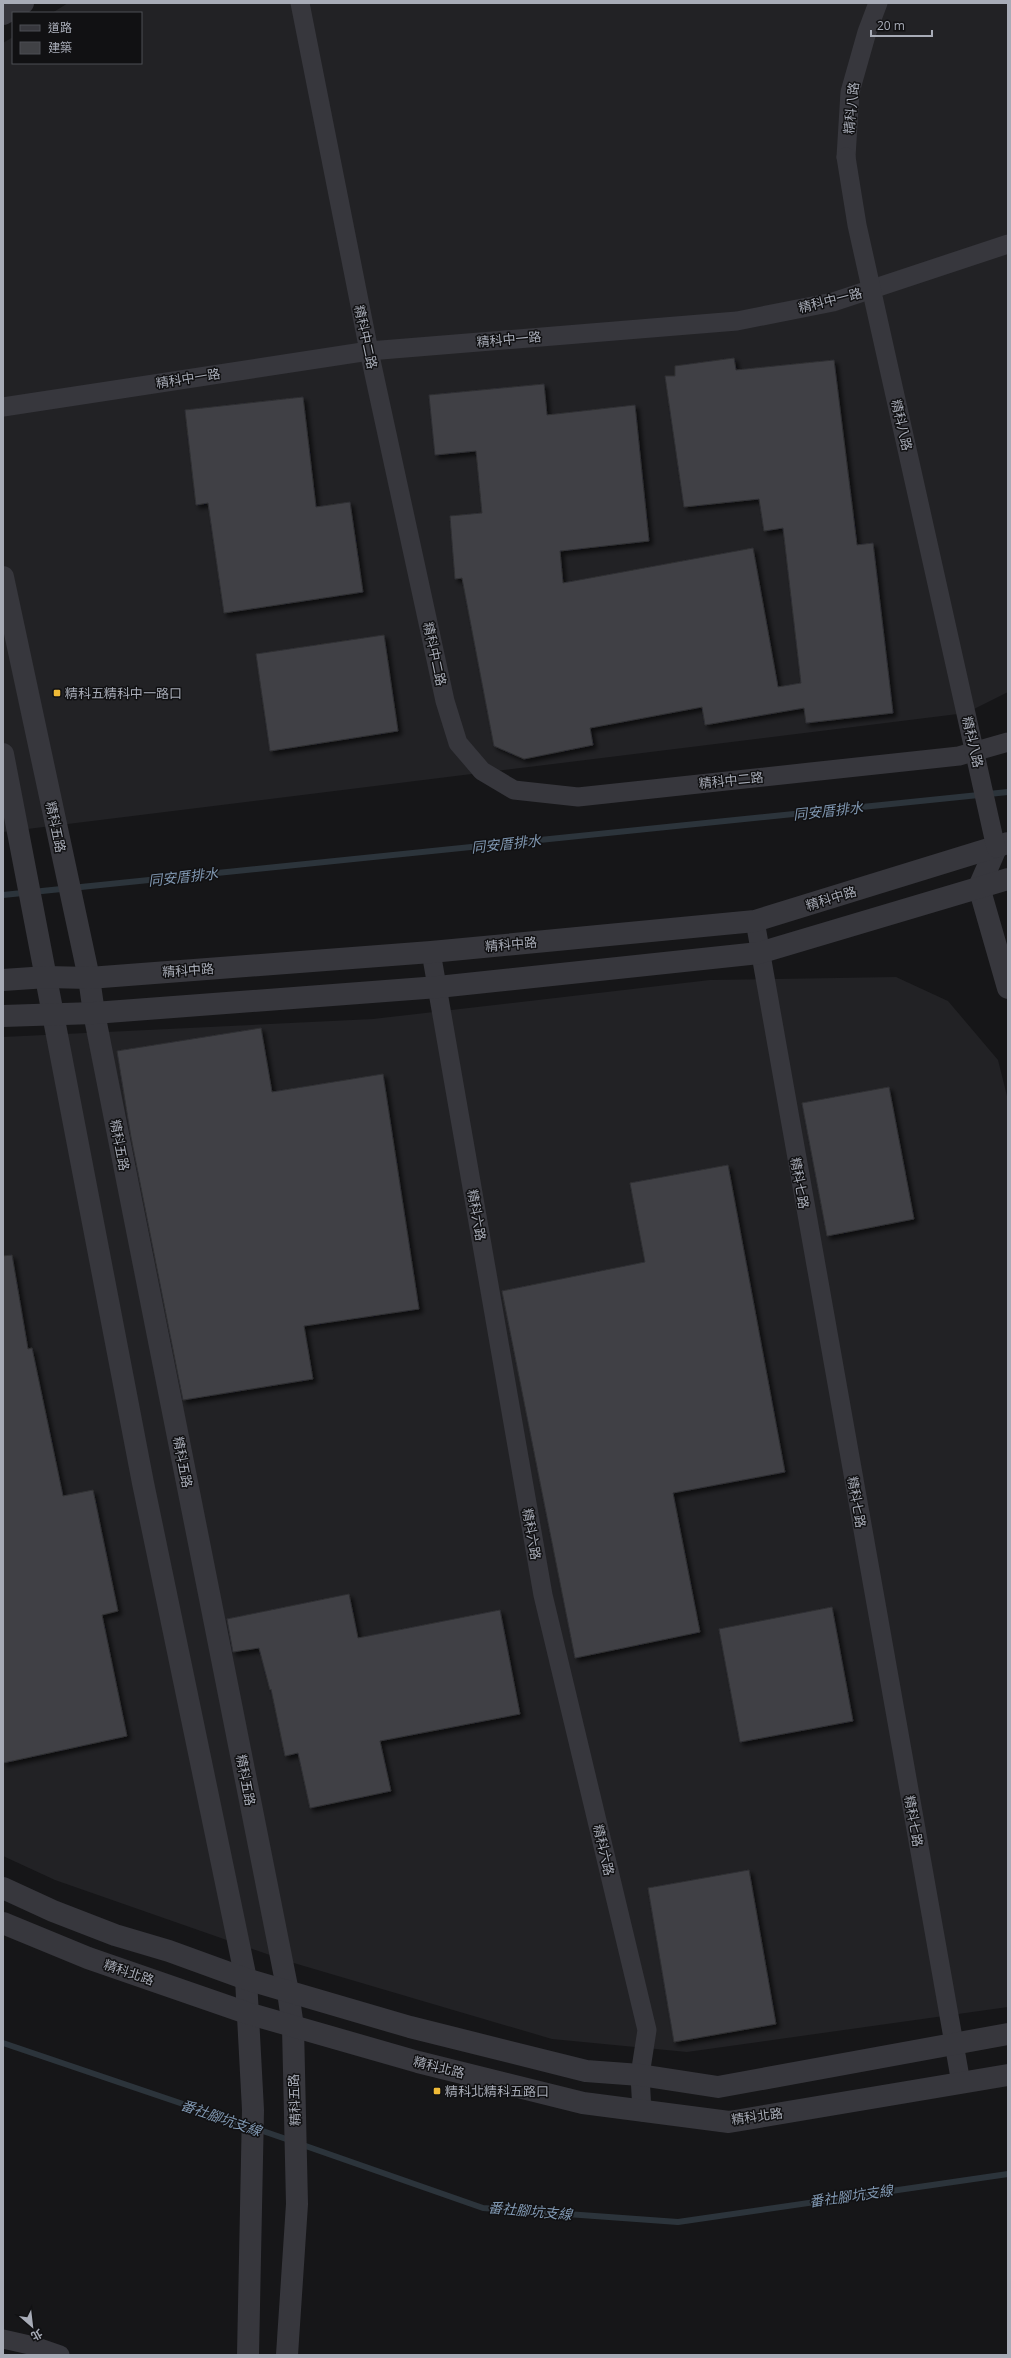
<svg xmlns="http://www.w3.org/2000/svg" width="1011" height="2358" viewBox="0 0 1011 2358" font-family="'Open Sans','Noto Sans TC',sans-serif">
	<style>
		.built { fill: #222225 }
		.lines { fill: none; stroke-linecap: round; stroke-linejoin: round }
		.stream { stroke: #2c343b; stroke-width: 6 }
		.building { fill: #404145; stroke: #303034; filter: url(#shadow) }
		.minor { stroke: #37373d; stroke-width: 19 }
		.tertiary { stroke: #37373d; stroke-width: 22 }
		.minor-bridge { stroke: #37373d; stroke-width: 19 }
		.poi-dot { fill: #efba37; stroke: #111113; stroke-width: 1.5 }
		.labels { text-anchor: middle; stroke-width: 3; stroke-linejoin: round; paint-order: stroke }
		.street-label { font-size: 13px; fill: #a8acb7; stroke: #111113 }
		.poi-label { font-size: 13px; fill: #a8acb7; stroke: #111113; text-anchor: start }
		.water-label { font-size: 14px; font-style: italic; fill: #8098b2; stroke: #111113 }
	</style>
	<defs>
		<filter id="shadow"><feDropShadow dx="3.5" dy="3.5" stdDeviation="2" flood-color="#0009"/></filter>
	</defs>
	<rect width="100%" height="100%" fill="#161618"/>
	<g class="built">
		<path d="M68,3h940v689l-42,21 -963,119v-789l10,-6v26h128v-50h-89z"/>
		<path d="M896,977l52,24 50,59 10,40v907l-321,45 -135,-13 -265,-78 -232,-81 -52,-24v-819l370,-18 337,-39z"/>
	</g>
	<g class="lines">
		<g class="stream">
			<path d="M3,895l1005,-103"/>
			<path d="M3,2043l245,83"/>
			<path d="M257,2129l35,12"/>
			<path d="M300,2144l183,64 195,14 330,-48"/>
		</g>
	</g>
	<g class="building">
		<path d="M734,358l2,12 98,-10 23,185 16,-2 20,170 -87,10 -2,-15 -99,17 -3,-18 -112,21 3,17 -69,14 -30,-13 -32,-168 -7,1 -5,-63 32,-3 -6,-62 -41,4 -6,-60 115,-11 3,31 88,-10 14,136 -89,10 3,32 190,-35 25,139 23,-4 -18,-155 -19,3 -5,-32 -75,8 -19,-131h10v-10z"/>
		<path d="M303,397l13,110 34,-5 13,90 -139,21 -16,-110 -12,2 -11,-95z"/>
		<path d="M384,635l14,96 -128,20 -14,-97z"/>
		<path d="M261,1028l11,64 111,-18 36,235 -115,17 9,53 -130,21 -52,-263 -14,-86z"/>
		<path d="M889,1087l25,132 -87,17 -25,-133z"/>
		<path d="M728,1165l57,307 -112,21 27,139 -125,26 -73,-367 143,-29 -15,-79z"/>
		<path d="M12,1255l16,94 4,-1 31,148 30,-6 25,121 -16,4 25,121 -124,27v-507z"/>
		<path d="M349,1594l9,44 142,-28 20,104 -140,27 11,50 -81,17 -12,-55 -13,3 -14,-67 -1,1 -11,-42 -26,4 -6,-33z"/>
		<path d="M832,1607l21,114 -113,21 -21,-113z"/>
		<path d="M749,1870l27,154 -102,18 -26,-154z"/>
	</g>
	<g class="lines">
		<g class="minor">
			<path d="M300,3l69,348 76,350 13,42 24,28 32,19 64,7 381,-41 49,-14"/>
			<path d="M846,157l4,-65 17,-60 11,-29"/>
			<path d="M3,407l366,-56 368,-30 96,-19 175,-58"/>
			<path d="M755,921l206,1162"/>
			<path d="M431,952l112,643 104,435 -7,45 2,37"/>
			<path d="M3,2339l31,7 26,9"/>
		</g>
		<g class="tertiary">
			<path d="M3,14l20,-11"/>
			<path d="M3,577l86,401 5,35 194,979 5,35 4,177 -10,151"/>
			<path d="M3,754l140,729 103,496 7,131 -5,245"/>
			<path d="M996,848l-17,39 29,101"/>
			<path d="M3,980l44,-3 42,1 342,-26 324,-31 253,-78"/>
			<path d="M3,1016l91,-3 344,-26 321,-34 249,-74"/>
			<path d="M3,1888l50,23 62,24 54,16 77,28 164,48 176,44 54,4 78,12 290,-53"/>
			<path d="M3,1923l85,35 159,55 171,49 165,41 146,19 279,-47"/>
		</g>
		<path class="minor-bridge" d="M846,157l11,68 139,623"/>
	</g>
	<g class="poi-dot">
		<rect x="53" y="689" width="8" height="8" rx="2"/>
		<rect x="433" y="2087" width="8" height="8" rx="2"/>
	</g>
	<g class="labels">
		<g class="street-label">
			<text transform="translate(851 108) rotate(-84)" y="5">精科八路</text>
			<text transform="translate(830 300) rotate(-14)" y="5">精科中一路</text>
			<text transform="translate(366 337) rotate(78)" y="5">精科中二路</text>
			<text transform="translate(509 339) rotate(-5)" y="5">精科中一路</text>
			<text transform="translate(188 378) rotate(-9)" y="5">精科中一路</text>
			<text transform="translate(902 425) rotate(77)" y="5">精科八路</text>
			<text transform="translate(435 654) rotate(78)" y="5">精科中二路</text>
			<text transform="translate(973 742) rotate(77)" y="5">精科八路</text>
			<text transform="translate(731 780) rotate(-6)" y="5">精科中二路</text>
			<text transform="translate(56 827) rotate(78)" y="5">精科五路</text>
			<text transform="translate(831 898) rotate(-17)" y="5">精科中路</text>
			<text transform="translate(511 944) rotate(-5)" y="5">精科中路</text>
			<text transform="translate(188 970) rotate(-4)" y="5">精科中路</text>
			<text transform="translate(120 1145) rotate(79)" y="5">精科五路</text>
			<text transform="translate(800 1183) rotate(80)" y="5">精科七路</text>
			<text transform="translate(477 1215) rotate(80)" y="5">精科六路</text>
			<text transform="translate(183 1462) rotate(79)" y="5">精科五路</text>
			<text transform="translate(857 1502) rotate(80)" y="5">精科七路</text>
			<text transform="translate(532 1534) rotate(80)" y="5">精科六路</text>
			<text transform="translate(246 1780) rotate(79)" y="5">精科五路</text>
			<text transform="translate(914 1821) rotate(80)" y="5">精科七路</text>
			<text transform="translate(604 1850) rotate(77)" y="5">精科六路</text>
			<text transform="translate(129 1972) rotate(19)" y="5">精科北路</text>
			<text transform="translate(439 2067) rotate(14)" y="5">精科北路</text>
			<text transform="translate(294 2100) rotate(-92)" y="5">精科五路</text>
			<text transform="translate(757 2116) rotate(-8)" y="5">精科北路</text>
		</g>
		<g class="poi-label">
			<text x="65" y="698">精科五精科中一路口</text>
			<text x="445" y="2096">精科北精科五路口</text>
		</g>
		<g class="water-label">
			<text transform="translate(828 811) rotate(-6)" y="5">同安厝排水</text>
			<text transform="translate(506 844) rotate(-6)" y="5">同安厝排水</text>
			<text transform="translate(183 877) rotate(-6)" y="5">同安厝排水</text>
			<text transform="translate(221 2118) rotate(19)" y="5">番社腳坑支線</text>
			<text transform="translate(851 2196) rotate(-8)" y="5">番社腳坑支線</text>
			<text transform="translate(530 2211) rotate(5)" y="5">番社腳坑支線</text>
		</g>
	</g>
	<rect width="1011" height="2358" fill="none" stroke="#a8acb7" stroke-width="8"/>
	<rect x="12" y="12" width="130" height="52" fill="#111113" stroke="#4d4f55"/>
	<rect x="20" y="25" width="20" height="6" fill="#37373d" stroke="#4d4f55"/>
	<text x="48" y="32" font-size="12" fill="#a8acb7">道路</text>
	<rect x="20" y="42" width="20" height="12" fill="#404145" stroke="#4d4f55"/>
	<text x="48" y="52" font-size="12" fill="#a8acb7">建築</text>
	<g transform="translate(32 2326) rotate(152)" stroke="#111113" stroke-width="3" paint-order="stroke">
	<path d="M0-3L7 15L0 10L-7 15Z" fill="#a8acb7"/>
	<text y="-6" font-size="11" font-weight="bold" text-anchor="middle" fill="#a8acb7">北</text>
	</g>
	<path d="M871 30v6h61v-6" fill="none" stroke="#a8acb7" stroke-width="2"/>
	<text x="877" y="30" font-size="12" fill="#a8acb7" stroke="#111113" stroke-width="3" paint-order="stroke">20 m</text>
</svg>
